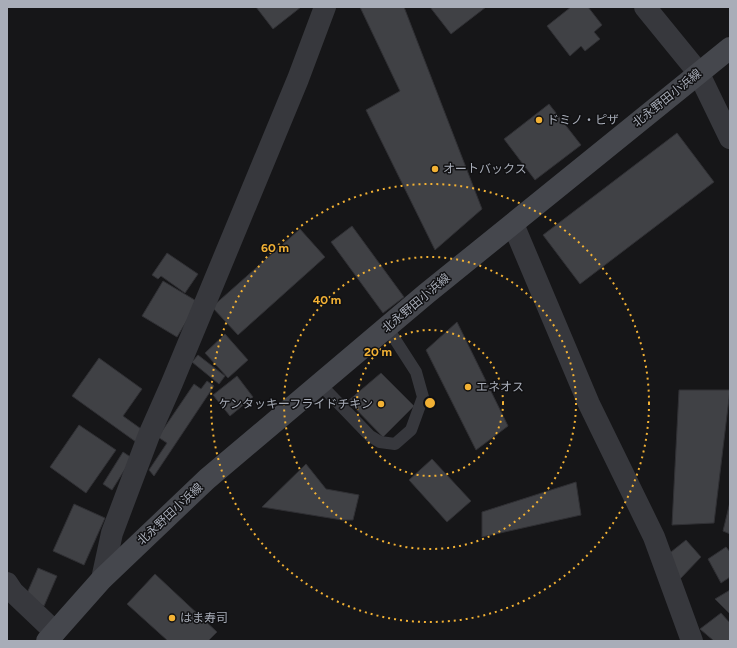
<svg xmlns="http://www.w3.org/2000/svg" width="737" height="648" viewBox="0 0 737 648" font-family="Figtree,'Noto Sans JP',sans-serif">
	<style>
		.building { fill: #404145; stroke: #303034 }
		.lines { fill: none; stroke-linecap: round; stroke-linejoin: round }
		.service { stroke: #37383d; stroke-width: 12 }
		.minor { stroke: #37383d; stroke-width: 22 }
		.tertiary { stroke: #37383d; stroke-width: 22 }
		.secondary { stroke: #45474d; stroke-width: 22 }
		.ring { fill: none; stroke: #f2b134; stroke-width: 2; stroke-dasharray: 2 4 }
		.poi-dot { fill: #f2b134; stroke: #111113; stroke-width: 1.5 }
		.labels { text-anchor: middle; stroke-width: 3; stroke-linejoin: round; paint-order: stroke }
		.street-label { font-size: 12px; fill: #a8adb8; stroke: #111113 }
		.poi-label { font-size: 12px; fill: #a8adb8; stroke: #111113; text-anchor: start }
		.centre { fill: #f2b134; stroke: #111113; stroke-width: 2 }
		.ring-label { font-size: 12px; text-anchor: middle; font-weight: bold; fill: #f2b134; stroke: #111113; stroke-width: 3; stroke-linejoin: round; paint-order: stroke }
	</style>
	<rect width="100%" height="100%" fill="#161618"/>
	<g class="building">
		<path d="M256,7h45l-28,22z"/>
		<path d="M360,7h44l78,202 -47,41 -69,-140 34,-19z"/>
		<path d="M430,7h56l-35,27z"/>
		<path d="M571,7h17l14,18 -8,7 6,7 -15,12 -4,-5 -11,10 -23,-30z"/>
		<path d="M549,104l32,41 -46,35 -31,-41z"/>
		<path d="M677,133l37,49 -134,102 -37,-49z"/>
		<path d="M352,226l52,71 -21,16 -52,-71z"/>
		<path d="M300,229l25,28 -87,78 -26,-28z"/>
		<path d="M167,253l31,21 -13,19 -24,-17 -3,3 -6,-4z"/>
		<path d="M163,281l35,21 -21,35 -35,-21z"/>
		<path d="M457,322l51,104 -32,24 -50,-100z"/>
		<path d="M225,334l23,26 -20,18 -23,-25z"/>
		<path d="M198,355l27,21 -6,8 -27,-22z"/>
		<path d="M99,358l43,31 -19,27 21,15 -8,11 -64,-46z"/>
		<path d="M381,373l33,33 -31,31 -35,-36z"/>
		<path d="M237,376l16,21 -23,19 -17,-21z"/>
		<path d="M207,381l7,5 -60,90 -5,-6 18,-27 -9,-6 36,-53 7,5z"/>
		<path d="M679,390h51l-16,133 -42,2z"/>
		<path d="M79,425l37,25 -30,43 -36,-26z"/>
		<path d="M123,452l9,6 -20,32 -9,-6z"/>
		<path d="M432,459l39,42 -24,21 -38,-42z"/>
		<path d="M306,464l20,25 33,6 -6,25h-11l-80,-13z"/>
		<path d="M576,482l5,33 -99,22v-25z"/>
		<path d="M730,502v32l-7,-3z"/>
		<path d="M74,504l31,14 -21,47 -31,-14z"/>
		<path d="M686,540l15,17 -21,22 -14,-23z"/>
		<path d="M726,547l4,5v25l-9,6 -13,-24z"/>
		<path d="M38,568l19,8 -13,30 -19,-8z"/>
		<path d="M155,574l62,58 -9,9h-40l-41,-37z"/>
		<path d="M730,590v24l-15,-15z"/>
		<path d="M721,613l9,10v18h-16l-14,-12z"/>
	</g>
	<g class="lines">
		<path class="service" d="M320,384l50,52 10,6 15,2 16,-14 12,-33 -7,-25 -29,-45"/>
		<g class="minor">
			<path d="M698,72l32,66"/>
			<path d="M513,224l76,180 65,133 38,104"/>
			<path d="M102,579l10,-46 37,-98 23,-52 126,-304 27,-72"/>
			<path d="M7,583l6,9 42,40"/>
		</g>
		<path class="tertiary" d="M645,7l53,65"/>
		<path class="secondary" d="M47,641l55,-62 105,-100 219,-185 304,-246"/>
	</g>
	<g class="ring">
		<circle cx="430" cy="403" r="73"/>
		<circle cx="430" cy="403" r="146"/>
		<circle cx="430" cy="403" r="219"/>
	</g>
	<g class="poi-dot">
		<circle cx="539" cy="120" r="4"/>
		<circle cx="435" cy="169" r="4"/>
		<circle cx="468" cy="387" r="4"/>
		<circle cx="381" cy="404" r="4"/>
		<circle cx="172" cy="618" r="4"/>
	</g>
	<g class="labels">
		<g class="street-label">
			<text transform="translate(667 98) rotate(-39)" y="4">北永野田小浜線</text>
			<text transform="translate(416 303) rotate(-40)" y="4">北永野田小浜線</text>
			<text transform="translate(170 514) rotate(-43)" y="4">北永野田小浜線</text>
		</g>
		<g class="poi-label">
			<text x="547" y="124">ドミノ・ピザ</text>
			<text x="443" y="173">オートバックス</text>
			<text x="476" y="391">エネオス</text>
			<text x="373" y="408" text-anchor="end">ケンタッキーフライドチキン</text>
			<text x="180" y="622">はま寿司</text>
		</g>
	</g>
	<circle cx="430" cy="403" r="6" class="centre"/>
	<g class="ring-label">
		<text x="275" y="252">60 m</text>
		<text x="327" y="304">40 m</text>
		<text x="378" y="356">20 m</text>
	</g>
	<rect width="737" height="648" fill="none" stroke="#a8adb8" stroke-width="16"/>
</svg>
